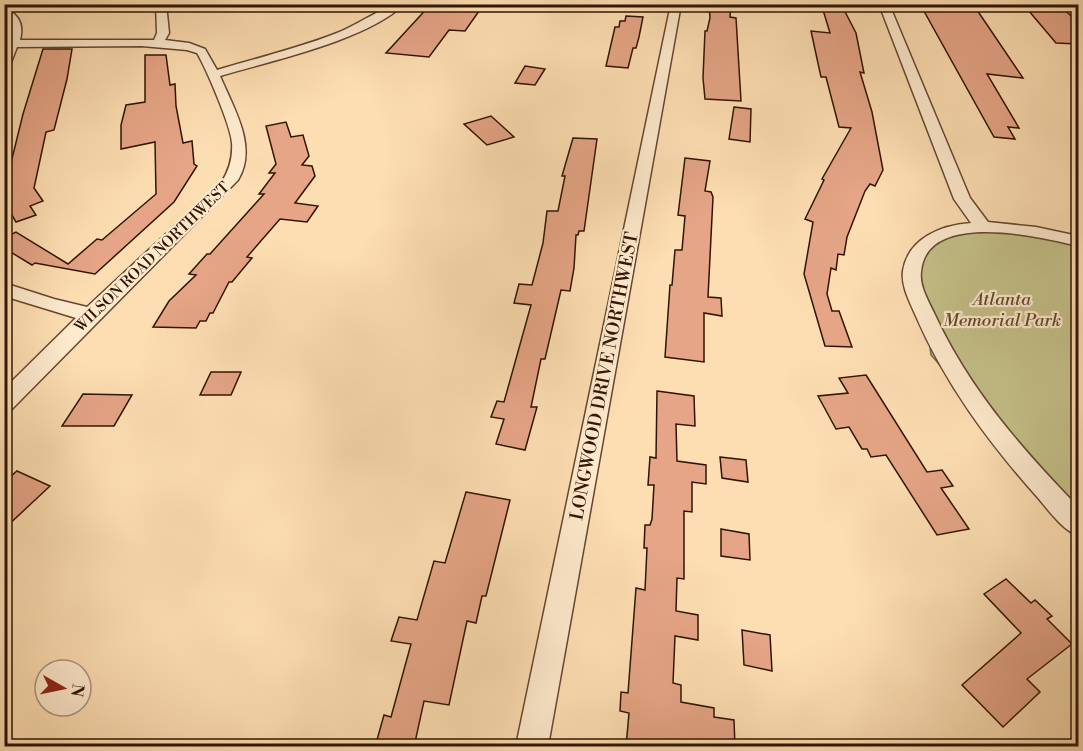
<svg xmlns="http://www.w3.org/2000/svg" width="1083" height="751" viewBox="0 0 1083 751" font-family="'Libre Bodoni',serif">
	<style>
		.green { fill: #c5c088; stroke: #7b6a46; stroke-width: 1.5 }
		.building { fill: #e5a586; stroke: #311405; stroke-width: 1.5 }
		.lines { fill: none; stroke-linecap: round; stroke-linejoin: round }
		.street-casing { stroke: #644630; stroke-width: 3 }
		.street { fill: #feeacd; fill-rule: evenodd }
		.labels { text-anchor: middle; stroke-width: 4.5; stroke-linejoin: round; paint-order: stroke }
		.far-street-label { font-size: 15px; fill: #311405; stroke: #feeacd }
		.park-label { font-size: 18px; font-style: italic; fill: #5d482c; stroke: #feeacd }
		.street-label { font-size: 18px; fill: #311405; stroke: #feeacd }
	</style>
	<rect width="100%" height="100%" fill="#fddeb2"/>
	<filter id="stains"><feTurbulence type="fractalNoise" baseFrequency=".00333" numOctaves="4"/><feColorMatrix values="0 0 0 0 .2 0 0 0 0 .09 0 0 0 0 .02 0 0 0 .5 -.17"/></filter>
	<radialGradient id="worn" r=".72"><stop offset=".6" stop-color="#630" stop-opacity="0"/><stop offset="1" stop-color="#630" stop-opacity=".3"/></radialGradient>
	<path class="green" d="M977,224l101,21v269l-33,-28 -114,-131 -15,-111z"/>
	<g class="building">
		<path d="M431,4h53l-19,27 -16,-1 -20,27 -43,-4z"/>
		<path d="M709,4h22l-1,13 6,1 5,83 -36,-2 -2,-21 2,-47h2l3,-13z"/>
		<path d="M824,4h17l15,29 8,40 -4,-1 12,40 11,58 -8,16 -5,-2 -5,7 -18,46 -3,18 -6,-1 -2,16 -5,-2 -4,26 5,17h7l13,36 -27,-1 -21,-72 9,-52 -8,-3 19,-39 -2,-1 29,-51 -12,-1 -13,-50h-5l-10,-46 19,2 -7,-23 3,1z"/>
		<path d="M920,4h53l50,74 -36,-4 32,54 -11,-1 7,12 -21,-2z"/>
		<path d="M1023,4h36l19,19v21l-22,-1z"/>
		<path d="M626,16l17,1 -4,20 -3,11h-3l-5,20 -22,-2 9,-39h4l1,-6h5z"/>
		<path d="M43,49h29l-5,30 -13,51 -8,2 -12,56 9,13 -13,5 6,9 -20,7 -12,-20v-37l7,-2 12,-49z"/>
		<path d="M145,55h21l4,30 5,-1 1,22 7,37 9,-2 2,23 3,2 -23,36 -79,72 -60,-11 -3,2 -28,-17v-10l12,-6 52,32 29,-25 5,1 54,-46 -1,-52 -34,7v-24l5,-20 19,-3z"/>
		<path d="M525,66l20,3 -10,16 -20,-2z"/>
		<path d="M734,107l17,2 -1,33 -21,-3z"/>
		<path d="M491,116l23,21 -27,8 -23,-21z"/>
		<path d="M286,122l5,15 12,-2 6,21 -7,9 10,1 3,10 -20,27 23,3 -11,16 -27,-3 -33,38 5,1 -20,24h-3l-16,31h-3l-4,8h-6l-4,7 -43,-1 16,-26 27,-26 -7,-1 18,-20h3l54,-60h-5l16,-21h-6l7,-9 -10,-38z"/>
		<path d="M573,138l24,1 -13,92h-5l-1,4h-2l-2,33 -4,23 -9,-1 -16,69h-4l-10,48h6l-12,43 -29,-6 8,-25 -13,-2 6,-16 7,1 27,-97 -17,-2 5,-19 13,1 11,-42 4,-32h11l7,-35h-3z"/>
		<path d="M685,158l25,3 -5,30 6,1 2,5 -5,100 13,1 1,18 -18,-3v49l-39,-5 5,-72h2l3,-35h7l3,-34 -7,-1z"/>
		<path d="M211,372h30l-10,23h-31z"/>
		<path d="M866,375l61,97 15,-2 11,16 -12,2 28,41 -32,6 -51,-80 -15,2 -4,-8h-5l-13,-22 -13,2 -18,-33 30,-3 -9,-15z"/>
		<path d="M657,391l37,5 1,30 -19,-2 1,37 29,4v19l-14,-2v30l-8,-1v68l-7,-1 -1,33 22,4v25l-23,-4 -2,47 8,2v17l33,6v9l20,3 1,27h-109l3,-34 -9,-2 1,-19 7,1 8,-105 9,2 2,-42h-3l1,-23h5l2,-6 2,-34h-6l2,-28 6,1z"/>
		<path d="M83,394l49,1 -18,31h-52z"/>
		<path d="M720,457l26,3 2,22 -26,-4z"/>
		<path d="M17,471l33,15 -46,43v-47z"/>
		<path d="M466,492l44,8 -24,96h-4l-6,27 -9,-2 -18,84 -25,-4 -10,46h-39l9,-32 7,2 20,-73 -20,-3 8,-24 18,3 17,-59 11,2z"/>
		<path d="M721,529l28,5 1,26 -29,-4z"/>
		<path d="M1006,579l25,24 4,-3 17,16 -5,3 25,25 -45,35 13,13 -37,35 -41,-42 59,-52 -37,-39z"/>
		<path d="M742,630l28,5 2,36 -28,-6z"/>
	</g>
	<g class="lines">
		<g class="street-casing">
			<g id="street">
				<path d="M156,4h10l3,29 -4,7 24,3 16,6 12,21c40,-12 82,-22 120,-37 19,-7 49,-29 67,-29 -36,36 -134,57 -184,72 14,33 38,71 18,104l-226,229 -8,3v-23l72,-71 -72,-22v-13l50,16 33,8 134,-124c8,-12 12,-25 11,-40 -1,-17 -26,-75 -35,-90l-10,-3 -45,-4 -125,1 -7,18 -6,3c0,-5 0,-10 0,-15 2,-13 13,-26 0,-37v-8c15,6 20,17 16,32h134l3,-7z"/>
				<path d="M671,4h10l-133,742h-32z"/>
				<path d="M879,4h10l81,194 18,24 48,5 42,9v10c-37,-9 -152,-37 -157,26 -2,14 8,30 14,43 34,74 87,134 143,192v29c-16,-7 -28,-24 -39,-37 -50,-56 -94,-115 -124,-185 -5,-12 -14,-28 -12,-43 5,-33 39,-46 68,-48l-17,-24z"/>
			</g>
		</g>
		<use href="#street" class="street"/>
	</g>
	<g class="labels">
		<g class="far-street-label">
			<text transform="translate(152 257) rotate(-44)" y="5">WILSON ROAD NORTHWEST</text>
		</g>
		<g class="park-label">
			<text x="1002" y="305">Atlanta<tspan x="1002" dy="21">Memorial Park</tspan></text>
		</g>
		<g class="street-label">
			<text transform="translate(604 376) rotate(-79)" y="6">LONGWOOD DRIVE NORTHWEST</text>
		</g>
	</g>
	<rect width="1083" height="751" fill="none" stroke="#fddeb2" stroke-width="24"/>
	<rect x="6" y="6" width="1071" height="739" fill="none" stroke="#311405" stroke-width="3"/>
	<rect x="12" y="12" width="1059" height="727" fill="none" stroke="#311405" stroke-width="1.5"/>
	<g transform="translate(63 688) rotate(99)"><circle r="28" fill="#feeacd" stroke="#ac947d" stroke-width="1.5"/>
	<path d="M0-4.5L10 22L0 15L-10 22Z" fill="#8f2418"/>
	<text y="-9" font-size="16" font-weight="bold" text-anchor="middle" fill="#311405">N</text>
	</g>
	<rect width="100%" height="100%" filter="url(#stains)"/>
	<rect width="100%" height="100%" fill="url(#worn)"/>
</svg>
